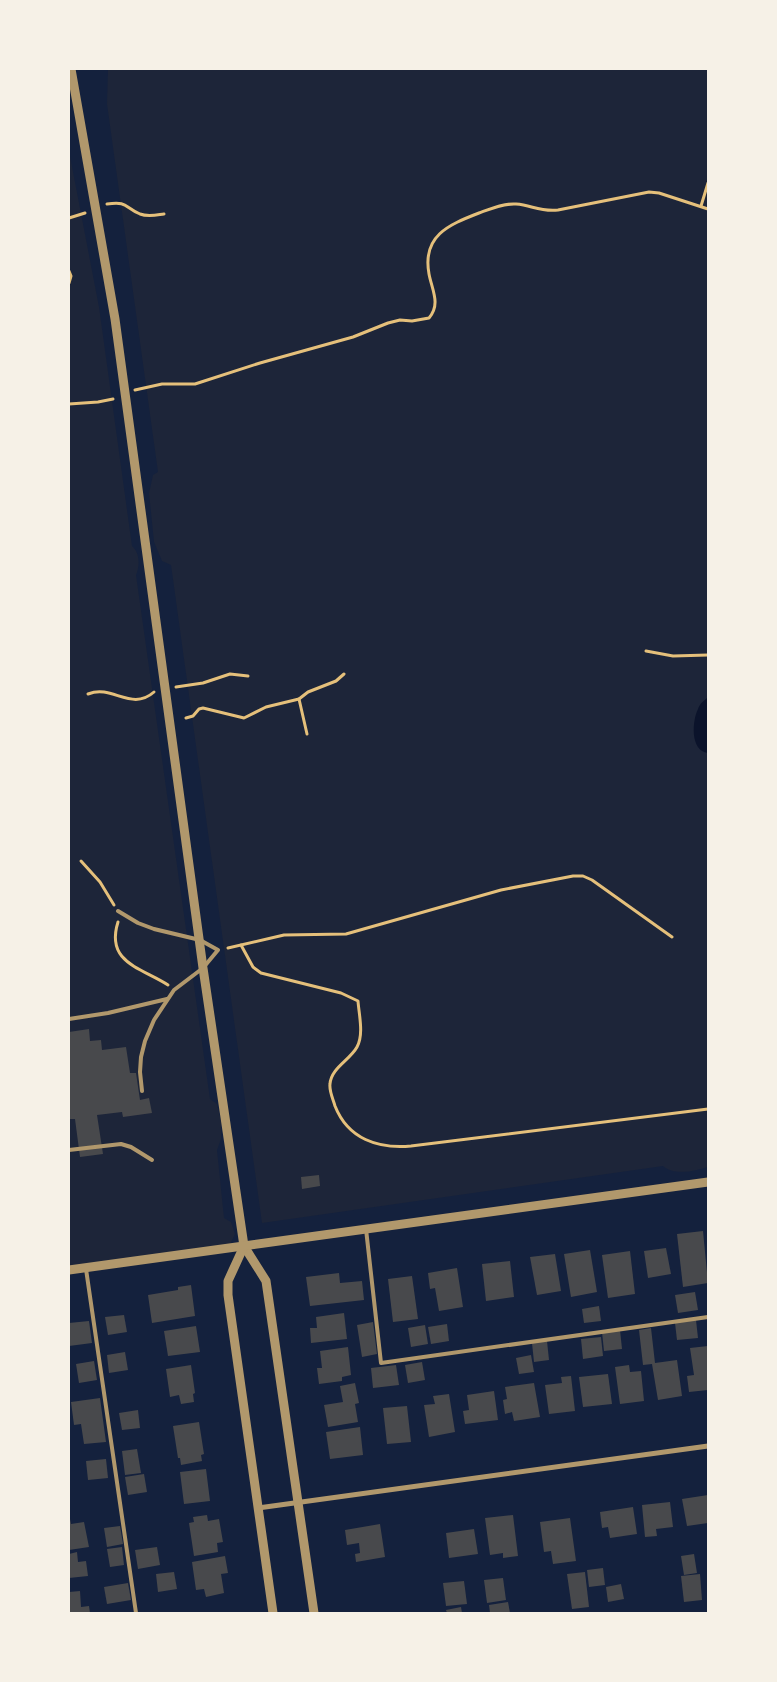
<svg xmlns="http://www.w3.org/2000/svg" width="777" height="1682" viewBox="0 0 777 1682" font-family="Raleway,sans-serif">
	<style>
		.green { fill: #1d2539 }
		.water { fill: #0b132b }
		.building { fill: #48494c }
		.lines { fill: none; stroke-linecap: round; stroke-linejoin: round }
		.path { stroke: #e5c07b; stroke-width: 3 }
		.service { stroke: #b1986c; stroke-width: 4 }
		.minor { stroke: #b1986c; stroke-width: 5 }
		.tertiary { stroke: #b1986c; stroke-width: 9 }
	</style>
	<rect width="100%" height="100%" fill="#14213d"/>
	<g class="green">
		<path d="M108,69h600v1098c-13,4 -34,9 -45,-1l-401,57 -91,-658 -9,-4 -8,-19 -5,-49 4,-18 5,-3 -51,-368z"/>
		<path d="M69,151l30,156 33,239c8,7 8,20 4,29l74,524 7,5 4,17v18l-4,11 7,68 7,4 4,12 -5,10 -161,25z"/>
	</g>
	<path class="water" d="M708,697v56c-18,-2 -16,-32 -10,-44 2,-6 6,-8 10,-12z"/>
	<g class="building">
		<path d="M89,1029l1,12 11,-1 1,10 24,-3 4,26h6l4,27 9,-2 3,15 -29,4 -1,-5 -25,3 6,39 -23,3 -5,-38h-6v-87z"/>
		<path d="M319,1175l1,11 -18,3 -1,-12z"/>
		<path d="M703,1231l5,52 -25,4 -6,-53z"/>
		<path d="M666,1248l5,26 -23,4 -4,-27z"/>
		<path d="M590,1250l7,42 -26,5 -7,-43z"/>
		<path d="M630,1251l5,43 -27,4 -6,-43z"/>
		<path d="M555,1254l6,37 -24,4 -7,-38z"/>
		<path d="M510,1261l4,36 -28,4 -4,-37z"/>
		<path d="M457,1268l6,39 -24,4 -4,-23 -5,1 -2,-16z"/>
		<path d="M339,1273l1,10 22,-2 2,19 -54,6 -4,-29z"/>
		<path d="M412,1276l6,43 -25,3 -5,-43z"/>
		<path d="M191,1285l4,31 -43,7 -4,-28 30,-5v-3z"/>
		<path d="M695,1292l3,18 -20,3 -3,-18z"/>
		<path d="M599,1306l2,15 -17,2 -2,-14z"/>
		<path d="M344,1313l3,26 -36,4 -1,-15h7l-1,-11z"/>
		<path d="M124,1315l3,17 -19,3 -3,-18z"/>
		<path d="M696,1320l2,18 -21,2 -2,-17z"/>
		<path d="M89,1321l3,22 -23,3v-23z"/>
		<path d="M373,1322l4,32 -15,3 -5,-32z"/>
		<path d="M447,1324l2,17 -18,3 -3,-17z"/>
		<path d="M425,1325l3,19 -17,3 -3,-19z"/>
		<path d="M196,1326l4,26 -32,4 -4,-25z"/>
		<path d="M651,1328l4,35 22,-3 5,36 -24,4 -6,-36 -9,1 -4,-35z"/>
		<path d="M620,1330l2,19 -18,2 -2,-19z"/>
		<path d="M601,1337l2,19 -20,3 -2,-20z"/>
		<path d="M547,1341l2,19 -15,2 -2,-19z"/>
		<path d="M708,1346v44l-19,2 -2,-16 7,-1 -4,-27z"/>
		<path d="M348,1347l3,28 -9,2v4l-23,3 -2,-16h5l-2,-17z"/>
		<path d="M125,1352l3,18 -19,3 -2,-18z"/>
		<path d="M531,1355l3,17 -15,2 -3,-16z"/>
		<path d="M94,1361l3,19 -18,3 -3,-19z"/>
		<path d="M422,1362l3,18 -17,3 -3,-18z"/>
		<path d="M191,1365l4,28 -2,1 1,8 -13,2 -2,-9 -9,2 -4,-28z"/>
		<path d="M396,1365l3,20 -26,3 -2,-20z"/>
		<path d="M629,1365l1,7 11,-1 3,30 -24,3 -5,-37z"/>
		<path d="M608,1374l4,30 -29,3 -4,-30z"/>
		<path d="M571,1376l4,35 -26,3 -4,-29 17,-2 -1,-6z"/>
		<path d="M355,1383l4,20 -4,1 3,18 -30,5 -4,-22 19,-3 -3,-16z"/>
		<path d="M534,1383l6,34 -26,4 -2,-9 -7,2 -2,-14 4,-1 -2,-12z"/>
		<path d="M494,1391l4,29 -33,4 -2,-13 6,-1 -2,-15z"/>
		<path d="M449,1394l6,38 -26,5 -5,-32 11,-1 -2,-8z"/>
		<path d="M100,1398l6,44 -22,2 -3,-20 -7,1 -3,-23z"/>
		<path d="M407,1406l4,36 -24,2 -4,-36z"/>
		<path d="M138,1410l2,18 -18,2 -3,-17z"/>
		<path d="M199,1422l5,32 -3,1 1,6 -21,4 -1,-7h-2l-5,-32z"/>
		<path d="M360,1427l3,28 -33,4 -4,-27z"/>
		<path d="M137,1449l4,24 -16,2 -3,-24z"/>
		<path d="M106,1459l2,19 -20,2 -2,-19z"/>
		<path d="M206,1469l4,32 -26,3 -4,-32z"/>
		<path d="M144,1474l3,18 -19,3 -3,-18z"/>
		<path d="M708,1495v28l-21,3 -5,-27z"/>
		<path d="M670,1502l3,25 -17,2 1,7 -12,1 -3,-32z"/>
		<path d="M633,1507l4,27 -27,4 -2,-11 -6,1 -2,-16z"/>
		<path d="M69,1514l2,10 13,-2 5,25 -20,3z"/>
		<path d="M207,1515l1,6 11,-2 4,23 -6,1 1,9 -24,4 -5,-33 5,-1 -1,-5z"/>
		<path d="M513,1515l5,41 -15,2v-5l-13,2 -5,-37z"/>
		<path d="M570,1518l6,43 -23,3 -2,-13 -7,1 -4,-30z"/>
		<path d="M380,1524l5,33 -29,5 -1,-8 5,-1 -1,-10 -12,2 -2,-15z"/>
		<path d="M120,1526l3,18 -16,3 -3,-19z"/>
		<path d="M474,1529l4,25 -29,4 -3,-25z"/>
		<path d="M122,1547l2,18 -14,2 -3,-18z"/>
		<path d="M157,1547l3,18 -22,4 -3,-19z"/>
		<path d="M77,1552l1,10 8,-1 2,15 -19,2v-24z"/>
		<path d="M694,1554l3,19 -13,2 -3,-19z"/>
		<path d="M225,1556l3,17 -7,1 3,19 -18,4 -2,-8 -8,1 -4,-28z"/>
		<path d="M603,1568l2,17 -16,2 -2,-17z"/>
		<path d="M174,1572l3,17 -19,3 -2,-18z"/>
		<path d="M585,1572l4,35 -17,2 -5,-35z"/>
		<path d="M700,1574l2,26 -18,2 -3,-26z"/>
		<path d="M503,1578l3,22 -19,3 -3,-23z"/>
		<path d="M464,1581l3,23 -21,2 -3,-23z"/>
		<path d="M128,1583l3,17 -24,4 -3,-17z"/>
		<path d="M621,1584l3,15 -16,3 -2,-15z"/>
		<path d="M80,1591l1,16 8,-1 1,7h-21v-21z"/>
		<path d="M508,1602l2,11h-20l-1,-8z"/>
		<path d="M461,1607l1,6h-15l-1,-3z"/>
	</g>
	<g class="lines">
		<g class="path">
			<path d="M107,204c21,-3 17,3 33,10 8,3 16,1 24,0"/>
			<path d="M701,206l7,-23"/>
			<path d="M69,218l16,-5"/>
			<path d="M69,271l2,5 -2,7"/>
			<path d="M135,390l27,-6h33l65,-21 93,-26 35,-14 12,-3 12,1 17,-3c12,-14 3,-28 0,-44 -7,-38 19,-49 50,-61 11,-4 25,-10 37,-9 16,1 23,8 42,6l91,-18 10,1 49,16"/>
			<path d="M69,404l29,-2 15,-3"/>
			<path d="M646,651l27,5 35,-1"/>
			<path d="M176,687l27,-4 27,-9 18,2"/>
			<path d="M88,694c5,-2 10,-3 16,-2 18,3 33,15 50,0"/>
			<path d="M299,699l8,35"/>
			<path d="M186,718l7,-2 6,-7 4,-1 41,10 22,-11 33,-8 9,-7 28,-11 8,-7"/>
			<path d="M81,861l19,21 14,23"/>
			<path d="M118,922c-13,41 24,46 50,63"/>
			<path d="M241,945l12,22 8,6 80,20 17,8c1,14 6,33 -1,46 -7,13 -26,21 -27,37 -1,7 3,15 5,22 13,33 43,43 76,40l297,-37"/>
			<path d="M228,948l56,-13 62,-1 155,-44 72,-14h10l9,4 80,57"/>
		</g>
		<g class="service">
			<path d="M118,911l20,12 16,6 46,11 18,10 -15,18 -29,22 -20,30 -9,21 -4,16 -1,15 2,19"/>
			<path d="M69,1019l39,-6 59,-14"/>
			<path d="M69,1150l52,-6 10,3 21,13"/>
			<path d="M366,1229l15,134 327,-46"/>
			<path d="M86,1269l50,344"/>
		</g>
		<path class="minor" d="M258,1508l450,-62"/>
		<g class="tertiary">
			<path d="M71,69l44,250 88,649 41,278 22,35 48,332"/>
			<path d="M244,1246l-16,35v14l45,318"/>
			<path d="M69,1270l639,-88"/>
		</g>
	</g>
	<rect width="777" height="1682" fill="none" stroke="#f6f1e7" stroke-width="140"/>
</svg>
